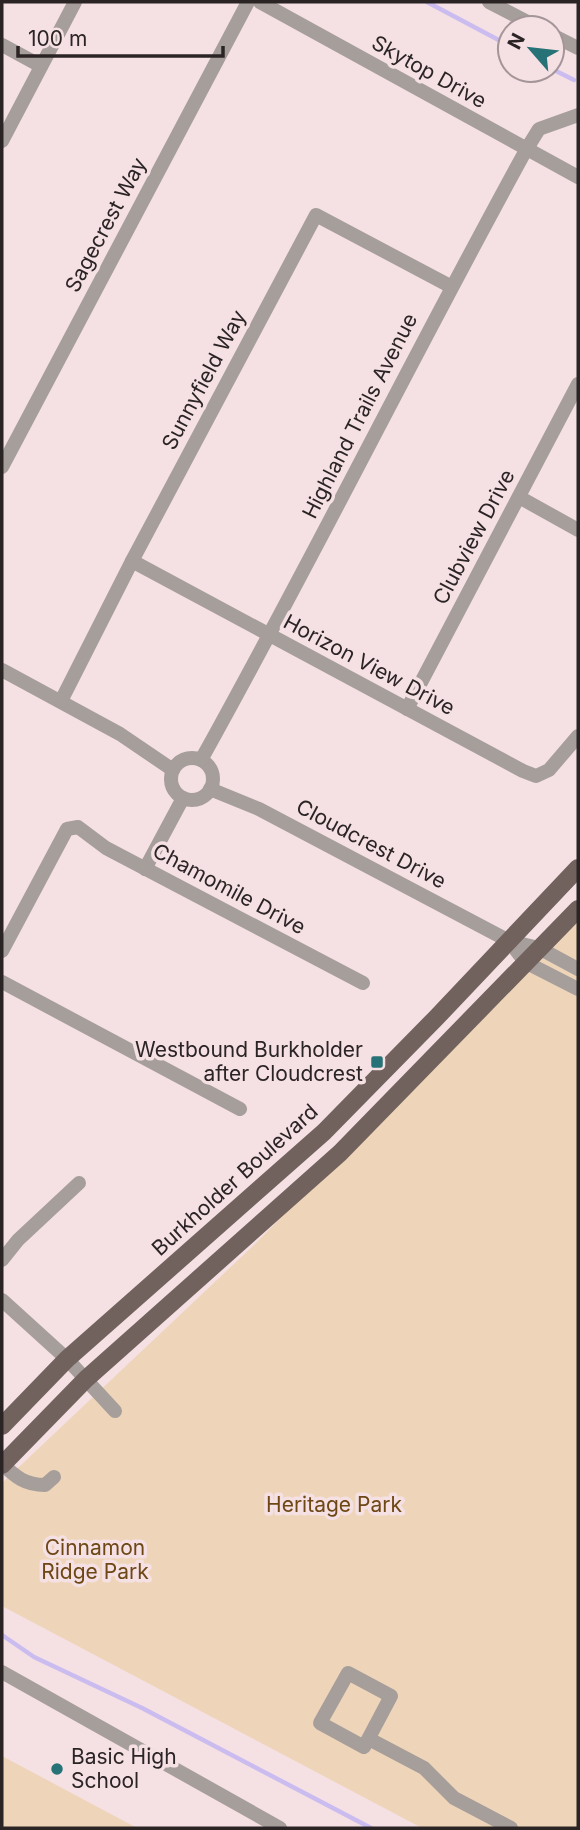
<svg xmlns="http://www.w3.org/2000/svg" width="580" height="1830" viewBox="0 0 580 1830" font-family="Inter,sans-serif">
	<style>
		.green { fill: #eed4b8 }
		.lines { fill: none; stroke-linecap: round; stroke-linejoin: round }
		.stream { stroke: #cbbcf0; stroke-width: 4.5 }
		.minor { stroke: #a69e9b; stroke-width: 14 }
		.major { stroke: #71625e; stroke-width: 18 }
		.poi-dot { fill: #277276; stroke: #f5e0e4; stroke-width: 2.5 }
		.labels { text-anchor: middle; stroke-width: 7; stroke-linejoin: round; paint-order: stroke }
		.street-label { font-size: 21px; fill: #2b2425; stroke: #f5e0e4 }
		.poi-label { font-size: 21px; fill: #2b2425; stroke: #f5e0e4; text-anchor: end }
		.park-label { font-size: 21px; fill: #6d4714; stroke: #f5e0e4 }
	</style>
	<rect width="100%" height="100%" fill="#f5e0e4"/>
	<g class="green">
		<path d="M578,916v912h-156l-420,-222v-123l251,-237z"/>
		<path d="M2,1756l135,72h-135z"/>
	</g>
	<g class="lines">
		<g class="stream">
			<path d="M427,2l83,44"/>
			<path d="M552,69l22,11"/>
			<path d="M2,1635l32,22 108,51 229,120"/>
		</g>
		<g class="minor">
			<path d="M260,2l318,175"/>
			<path d="M489,2l50,26"/>
			<path d="M552,35l26,13"/>
			<path d="M2,45l39,21"/>
			<path d="M2,141l73,-139"/>
			<path d="M2,467l246,-465"/>
			<path d="M519,497l59,33"/>
			<path d="M132,561l391,210 13,5 13,-6 29,-34"/>
			<path d="M2,670l118,64 53,36"/>
			<path d="M61,701l71,-140 184,-346 134,71"/>
			<path d="M407,709l171,-325"/>
			<circle cx="192" cy="779" r="21"/>
			<path d="M201,760c112,-201 214,-408 325,-610l13,-21 39,-14"/>
			<path d="M210,789l49,20 250,132 30,7 39,21"/>
			<path d="M145,869l38,-71"/>
			<path d="M509,941l16,21 53,27"/>
			<path d="M2,951l65,-122 11,-2 28,21 257,135"/>
			<path d="M2,982l238,127"/>
			<path d="M2,1260l16,-20 61,-57"/>
			<path d="M2,1300l65,59 48,52"/>
			<path d="M2,1464c14,13 23,21 43,21l9,-8"/>
			<path d="M2,1672l278,156"/>
			<path d="M348,1673l43,23 -27,51 -44,-24z"/>
			<path d="M369,1739l55,29 30,30 57,30"/>
		</g>
		<g class="major">
			<path d="M2,1426l65,-67 257,-227 112,-114 142,-150"/>
			<path d="M2,1465l84,-86 254,-226 238,-244"/>
		</g>
	</g>
	<g class="poi-dot">
		<rect x="370" y="1055" width="14" height="14" rx="3.5"/>
		<circle cx="57" cy="1769" r="7"/>
	</g>
	<g class="labels">
		<g class="street-label">
			<text transform="translate(429 72) rotate(29)" y="7">Skytop Drive</text>
			<text transform="translate(106 225) rotate(-62)" y="7">Sagecrest Way</text>
			<text transform="translate(204 380) rotate(-62)" y="7">Sunnyfield Way</text>
			<text transform="translate(360 416) rotate(-63)" y="7">Highland Trails Avenue</text>
			<text transform="translate(474 537) rotate(-62)" y="7">Clubview Drive</text>
			<text transform="translate(369 665) rotate(28)" y="7">Horizon View Drive</text>
			<text transform="translate(371 844) rotate(28)" y="7">Cloudcrest Drive</text>
			<text transform="translate(229 889) rotate(28)" y="7">Chamomile Drive</text>
			<text transform="translate(235 1180) rotate(-42)" y="7">Burkholder Boulevard</text>
		</g>
		<g class="poi-label">
			<text x="363" y="1057">Westbound Burkholder<tspan x="363" dy="24">after Cloudcrest</tspan></text>
			<text x="71" y="1764" text-anchor="start">Basic High<tspan x="71" dy="24">School</tspan></text>
		</g>
		<g class="park-label">
			<text x="334" y="1512">Heritage Park</text>
			<text x="95" y="1555">Cinnamon<tspan x="95" dy="24">Ridge Park</tspan></text>
		</g>
	</g>
	<rect width="580" height="1830" fill="none" stroke="#2b2425" stroke-width="7"/>
	<g transform="translate(531 49) rotate(298)"><circle r="33" fill="#f5e0e4" stroke="#a49598" stroke-width="2"/>
	<path d="M0-5L12 26L0 18L-12 26Z" fill="#277276"/>
	<text y="-10" font-size="19" font-weight="bold" text-anchor="middle" fill="#2b2425">N</text>
	</g>
	<path d="M18 46v10h205v-10" fill="none" stroke="#2b2425" stroke-width="3.5"/>
	<text x="28" y="46" font-size="21" fill="#2b2425" stroke="#f5e0e4" stroke-width="5" paint-order="stroke">100 m</text>
</svg>
